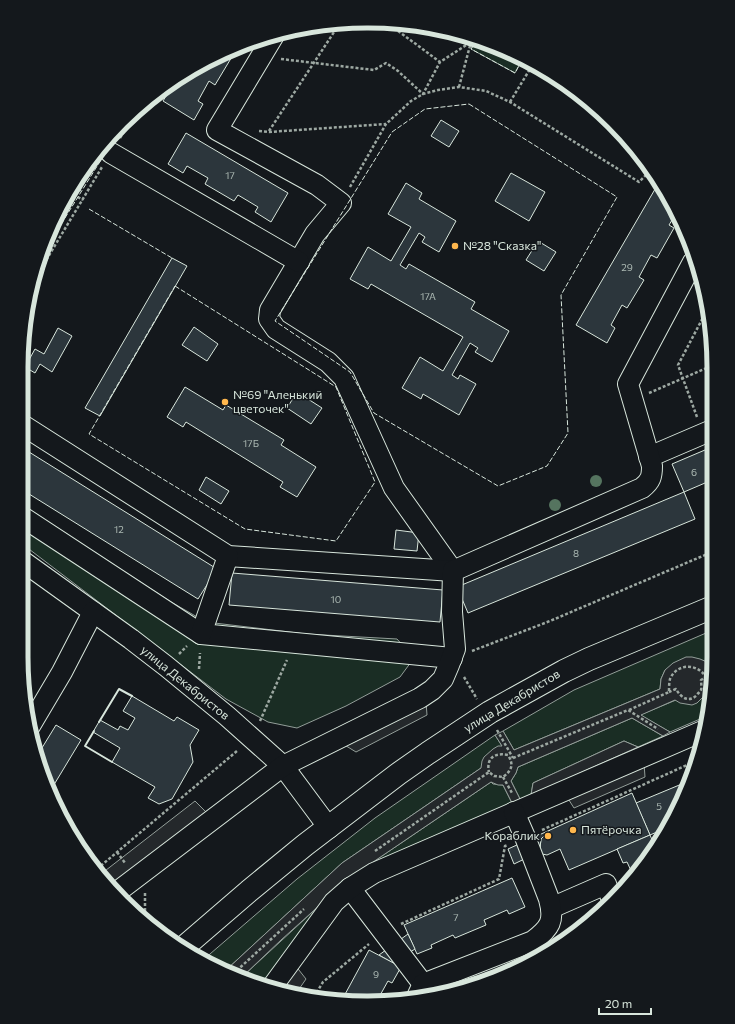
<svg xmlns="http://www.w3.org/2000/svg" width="735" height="1024" viewBox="0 0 735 1024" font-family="Commissioner,sans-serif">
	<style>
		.green { fill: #1a2d24; stroke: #939e99 }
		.parking { fill: #24282b; stroke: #939e99 }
		.building { fill: #2c363c; stroke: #d8e6dc }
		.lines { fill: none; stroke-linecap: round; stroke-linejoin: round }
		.minor-casing { stroke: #d8e6dc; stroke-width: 22 }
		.major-casing { stroke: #d8e6dc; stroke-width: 24 }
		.path { stroke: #9da8a2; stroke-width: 2.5; stroke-dasharray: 3 2; stroke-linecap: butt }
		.minor { stroke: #14181c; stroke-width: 20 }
		.major { stroke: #14181c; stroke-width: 22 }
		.fence { stroke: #d8e6dc; stroke-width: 1; stroke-dasharray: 5 2; stroke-linecap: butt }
		.wall { stroke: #d8e6dc; stroke-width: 2 }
		.tree { fill: #55745f }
		.poi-dot { fill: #ffb74d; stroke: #14181c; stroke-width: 1.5 }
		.labels { text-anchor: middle; stroke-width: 3; stroke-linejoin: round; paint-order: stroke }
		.number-label { font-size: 10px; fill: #adbab4 }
		.poi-label { font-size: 12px; fill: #d8e6dc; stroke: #14181c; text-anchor: start }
		.street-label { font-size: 12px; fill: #d8e6dc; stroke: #14181c }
		.rim { fill: none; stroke: #d8e6dc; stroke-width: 5 }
	</style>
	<rect width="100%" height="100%" fill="#14181c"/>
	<g class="green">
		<path d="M477,40l46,18 -8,15 -44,-24z"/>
		<path d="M21,505l150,97 35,20 100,12 91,5 17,19 -14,19 -54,29 -49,22 -29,-6 -42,-23 -205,-156z"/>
		<path d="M713,630v36l-48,4 -4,9 -1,10 -146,61 -11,-19 71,-41z"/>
		<path d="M712,684l-5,32 -37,16 -30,-17 36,-15 31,-10v-4z"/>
		<path d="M632,718l31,18 -25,11 -14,-6 -91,42 -2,12 -11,4 -9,-18 5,-8 2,-6z"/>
		<path d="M495,735l7,11 -21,22 -139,95 -117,108 -11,-4 -11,-7 94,-81 78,-61z"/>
		<path d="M491,782l2,2 10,1 9,18 -161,74z"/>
		<path d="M333,893l-69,91 -22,-7z"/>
	</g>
	<g class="parking">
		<path d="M686,657h6l8,2 7,3 4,5 2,-1 -1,18 -5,2v4l-2,5 -8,8 -5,2 -12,-2 -5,-3 -34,15 29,17 -7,4 -31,-18 -114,49 -2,6 -5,8 9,18 -8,4 -9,-18h-5l-7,-3 -140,95 -70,63 -39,37 -17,-6 117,-108 139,-95 1,-7 2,-4 9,-8 5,-3h4l-7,-11 8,-4 11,19 146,-61 1,-10 4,-9 8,-7z"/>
		<path d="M426,702l1,13 -71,37 -13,-8z"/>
		<path d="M624,741l14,6 -107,48 2,-12z"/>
		<path d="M644,763l1,14 -71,31 -7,-11z"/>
		<path d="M195,801l13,13 -96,72 -11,-12z"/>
		<path d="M295,965l11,14 -11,16 -17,-6z"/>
	</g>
	<g class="building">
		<path d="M228,52l5,3 -18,30 -6,-4 -11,20 5,3 -9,16 -31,-19 12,-20 19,-14z"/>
		<path d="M441,120l18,11 -10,16 -18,-11z"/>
		<path d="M186,133l102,60 -17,29 -16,-10 3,-5 -20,-12 -4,6 -29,-17 3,-6 -21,-12 -4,7 -15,-9z"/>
		<path d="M511,173l34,19 -16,29 -34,-20z"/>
		<path d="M406,183l16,10 -3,6 37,22 -17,31 -17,-10 3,-5 -6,-4 -19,32 6,4 3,-5 66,38 -4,7 38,22 -17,31 -17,-10 3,-4 -8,-5 -18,32 6,4 2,-4 16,9 -17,31 -36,-21 -2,5 -19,-11 18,-31 23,14 20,-34 -92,-53 -3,5 -18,-10 18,-32 23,14 20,-34 -23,-13z"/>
		<path d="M658,184l19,28 -8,13 5,3 -17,30 -6,-3 -12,22 5,3 -17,28 -5,-3 -11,20 4,3 -8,15 -31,-18z"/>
		<path d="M538,241l18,11 -12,19 -18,-11z"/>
		<path d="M172,258l15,8 -87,150 -15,-8z"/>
		<path d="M194,327l24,17 -11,17 -25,-16z"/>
		<path d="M58,328l14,8 -20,36 -12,-8 -5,9 -10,-6 10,-18 9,5z"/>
		<path d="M185,387l38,23 3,-5 58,35 -3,5 35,22 -19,30 -17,-10 3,-5 -97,-60 -3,5 -16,-10z"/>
		<path d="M297,392l25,16 -11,16 -24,-16z"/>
		<path d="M21,447l196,122 -19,30 -177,-110z"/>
		<path d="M712,447v33l-28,12 -12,-28z"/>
		<path d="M206,477l23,14 -8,13 -22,-14z"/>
		<path d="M684,492l11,27 -227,94 -11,-26z"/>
		<path d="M396,530l23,3 -2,18 -23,-2z"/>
		<path d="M232,573l211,17 -3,32 -211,-17z"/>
		<path d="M132,696l42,25 3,-4 22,13 -9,15 3,17 -21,37 -13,5 -11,-6 7,-11 -43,-25 8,-14 -27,-16 7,-12 18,10 2,-4 8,4 7,-12 -12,-7z"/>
		<path d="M56,725l25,15 -29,48 -15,-32z"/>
		<path d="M689,781l-11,29 -5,8 -10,4 3,6 -16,7 -14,-32z"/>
		<path d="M632,793l18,42 -81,35 -9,-21 -13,6 -5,-1 -2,-6 1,-9 9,-9z"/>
		<path d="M550,830l-9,9 -1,9 1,3 -27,13 -6,-15z"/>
		<path d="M650,835l5,12 -12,20 -9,10 -7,-15 -4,1 -6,-14z"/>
		<path d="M512,878l13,29 -16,7 -2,-4 -23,10 2,5 -31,13 -2,-3 -22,10 1,3 -15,6 -13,-29z"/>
		<path d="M408,934l7,15 -22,14 -14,-8z"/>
		<path d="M369,950l32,17 -9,16 -4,-2 -10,18 -35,-1z"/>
	</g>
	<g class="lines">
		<g class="minor-casing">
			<g id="minor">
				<path d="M274,35l-57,95 100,55 24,18 -26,31 -45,76 -1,9 7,10 52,33 16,16 50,110 59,83"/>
				<path d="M111,153l188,109"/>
				<path d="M21,424l207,132 225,15"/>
				<path d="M649,457l63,-27"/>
				<path d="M21,516l180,118 251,24"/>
				<path d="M21,560l110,79 35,27 61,50 56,50 46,62"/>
				<path d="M201,634l27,-78"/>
				<path d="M30,726l32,-54 31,-60"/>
				<path d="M350,888l73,96"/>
				<path d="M117,892l166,-126 137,-68 12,-8 11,-11 6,-14 6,-16 -3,-37 1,-41 189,-83c9,-7 10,-12 10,-22l-24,-82 65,-122"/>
				<path d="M551,908l55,-24 6,16"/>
				<path d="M272,987l62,-85 16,-14 24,-15 331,-143"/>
				<path d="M416,999l7,-15 110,-43c17,-13 22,-20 16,-42l-24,-62 -11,-25"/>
			</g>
		</g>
		<g class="major-casing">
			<path id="major" d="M184,947l65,-56 56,-46 93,-71 30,-21 62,-41 74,-41 25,-12 124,-52"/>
		</g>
		<g class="path">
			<path d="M386,22l54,40"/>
			<path d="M281,59l93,11 12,-7 12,8 25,23 17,-32 31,-20"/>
			<path d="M459,87l12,-45"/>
			<path d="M510,102l23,-38"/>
			<path d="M259,131l10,1 117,-8"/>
			<path d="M269,131l71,-108"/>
			<path d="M120,138l18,-29"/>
			<path d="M350,187l36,-63 12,-11 13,-12 12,-7 15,-4 21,-3 27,4 24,11 129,80 11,-11"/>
			<path d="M69,192l14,8"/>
			<path d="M36,277l66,-110"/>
			<path d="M649,393l62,-27"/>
			<path d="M697,417l-19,-52 29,-55"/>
			<path d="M472,651l78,-30 162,-69"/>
			<path d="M179,654l8,-8"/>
			<path d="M199,669l1,-16"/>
			<path d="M464,677l13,22"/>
			<path d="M706,677l7,-3"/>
			<path d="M629,710l40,-18c0,-4 0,-9 1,-13 7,-16 27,-16 36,-2l-5,3c0,3 1,7 0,10 -1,2 -3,3 -4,5 -8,8 -16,3 -21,-6l-7,3"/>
			<path d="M260,721l27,-61"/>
			<path d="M497,730l16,28"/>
			<path d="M513,758l115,-48 30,19"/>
			<path d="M503,777l9,16"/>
			<path d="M542,830l154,-69"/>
			<path d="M375,851l114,-79 5,4 9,1c9,-7 11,-12 5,-22 -14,-3 -22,4 -19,17"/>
			<path d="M117,852l8,11"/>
			<path d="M97,869l140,-118"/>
			<path d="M145,921v-28"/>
			<path d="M401,924l98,-45 6,-33 3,-1"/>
			<path d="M233,974l71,-65"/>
			<path d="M314,997l9,-15 46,-38"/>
		</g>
		<use href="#minor" class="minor"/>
		<use href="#major" class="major"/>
		<g class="fence">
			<path d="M477,40l-6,9 44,24 8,-15"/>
			<path d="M469,104l148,93 -56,98 7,138 -21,33 -49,20 -124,-73 -24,-41 -75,-51 117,-189 33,-23z"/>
			<path d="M110,145l8,-13"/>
			<path d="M73,187l8,4"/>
			<path d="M89,209l83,49"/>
			<path d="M50,242l54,-87"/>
			<path d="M175,286l161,101 39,95 -39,59 -91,-12 -156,-95z"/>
		</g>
		<g class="wall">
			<path d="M99,722l20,-33 13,7"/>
			<path d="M94,731l-9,15 27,16"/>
		</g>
	</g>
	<g class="tree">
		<circle cx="596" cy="481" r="6"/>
		<circle cx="555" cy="505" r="6"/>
	</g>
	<g class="poi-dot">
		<circle cx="455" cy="246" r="4"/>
		<circle cx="225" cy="402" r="4"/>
		<circle cx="573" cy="830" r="4"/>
		<circle cx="548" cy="836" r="4"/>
	</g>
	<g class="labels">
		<g class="number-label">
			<text x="230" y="179">17</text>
			<text x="627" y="271">29</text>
			<text x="428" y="300">17А</text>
			<text x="251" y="447">17Б</text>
			<text x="694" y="476">6</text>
			<text x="119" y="533">12</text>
			<text x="576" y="557">8</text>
			<text x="336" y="603">10</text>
			<text x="659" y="810">5</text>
			<text x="456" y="921">7</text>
			<text x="376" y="978">9</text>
		</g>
		<g class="poi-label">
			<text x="463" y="250">№28 "Сказка"</text>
			<text x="233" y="399">№69 "Аленький<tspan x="233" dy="14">цветочек"</tspan></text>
			<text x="581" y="834">Пятёрочка</text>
			<text x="540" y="840" text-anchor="end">Кораблик</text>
		</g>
		<g class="street-label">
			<text transform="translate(185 683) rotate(39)" y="4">улица Декабристов</text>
			<text transform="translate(512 701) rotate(-31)" y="4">улица Декабристов</text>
		</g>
	</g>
	<path d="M0 0H735V1024H0ZM367 28H368A339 339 0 0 1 707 367V657A339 339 0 0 1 368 996H367A339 339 0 0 1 28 657V367A339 339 0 0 1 367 28Z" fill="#14181c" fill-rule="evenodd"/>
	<path class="rim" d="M367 28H368A339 339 0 0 1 707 367V657A339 339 0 0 1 368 996H367A339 339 0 0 1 28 657V367A339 339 0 0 1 367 28Z"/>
	<path d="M599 1008v6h52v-6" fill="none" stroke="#d8e6dc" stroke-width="2"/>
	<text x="605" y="1008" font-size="12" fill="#d8e6dc" stroke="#14181c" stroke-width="3" paint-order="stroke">20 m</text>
</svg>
